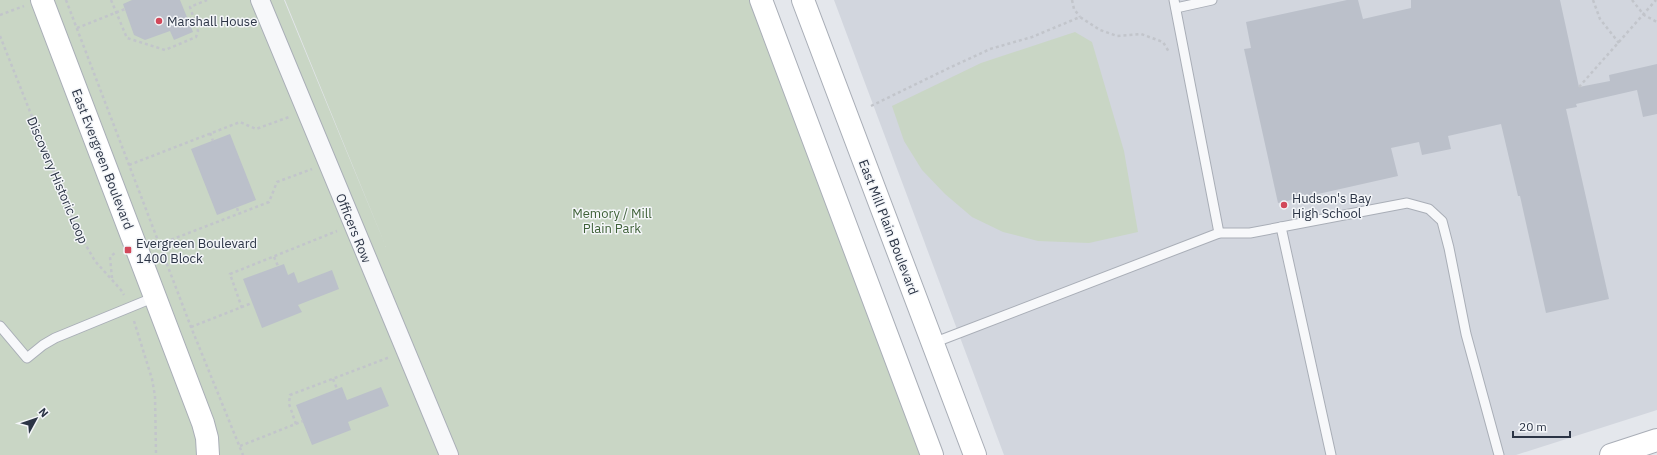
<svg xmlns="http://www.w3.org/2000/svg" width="1657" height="455" viewBox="0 0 1657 455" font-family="'IBM Plex Sans',sans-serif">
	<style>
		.built { fill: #d2d6de }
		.green { fill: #c9d6c5 }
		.building { fill: #bbc0ca }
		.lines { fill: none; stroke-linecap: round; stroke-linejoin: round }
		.lane-casing { stroke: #a9aeb7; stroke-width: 11 }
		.street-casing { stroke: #a9aeb7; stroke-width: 20 }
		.secondary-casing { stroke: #a9aeb7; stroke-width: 24 }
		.path { stroke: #c2c5cb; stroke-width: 2.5; stroke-dasharray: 3 3; stroke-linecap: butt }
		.lane { stroke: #f7f8fa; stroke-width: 9 }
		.street { stroke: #f7f8fa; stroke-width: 18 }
		.secondary { stroke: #fff; stroke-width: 22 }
		.poi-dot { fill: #d2485a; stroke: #f4f6f9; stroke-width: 1.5 }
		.labels { text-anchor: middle; stroke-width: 3; stroke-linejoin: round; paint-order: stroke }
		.poi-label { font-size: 13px; fill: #2b3445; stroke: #f4f6f9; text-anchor: start }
		.street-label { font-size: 13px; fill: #2b3445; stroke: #f4f6f9 }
		.park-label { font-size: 13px; fill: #3f6138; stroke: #f4f6f9 }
	</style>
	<rect width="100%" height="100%" fill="#e4e7ec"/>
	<path class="built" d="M834,0h823v410l-141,45h-512z"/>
	<g class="green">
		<path d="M0,0h284l102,247 -101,-247h476l171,455h-932z"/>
		<path d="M1075,32l17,10 32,109 14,81 -49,11 -51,-2 -35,-9 -31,-15 -27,-23 -23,-24 -18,-29 -12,-35 89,-43z"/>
	</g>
	<g class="building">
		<path d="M132,0h48l13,32 -19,8 -4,-9 -25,9 -11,-5 -11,-31z"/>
		<path d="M1347,0h11l5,19 48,-11v-8h149l19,87 31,-6 -1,-6 48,-11v50l-14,3 -6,-27 -61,14 1,3 -11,2 43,190 -63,14 -26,-117h-2l-17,-72 -53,12 3,13 -29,6 -3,-13 -28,6 7,28 -120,27 -34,-154 7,-1 -5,-26z"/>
		<path d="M230,134l26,66 -39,15 -26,-66z"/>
		<path d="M284,264l4,11 6,-3 4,11 34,-13 7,19 -41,16 4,7 -40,16 -19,-49z"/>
		<path d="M342,387l5,13 34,-13 8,19 -41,16 3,8 -39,15 -16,-40z"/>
	</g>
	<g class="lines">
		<g class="lane-casing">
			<g id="lane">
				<path d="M1174,0l45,233"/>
				<path d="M1176,8l36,-8"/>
				<path d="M1281,227l50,228"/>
				<path d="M0,326l27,32 16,-13 12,-7 100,-41"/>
				<path d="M933,343l286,-110h31l157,-30 22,6 13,12 7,27 17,86 33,121"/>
			</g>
		</g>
		<g class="street-casing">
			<path id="street" d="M260,0l189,455"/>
		</g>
		<g class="secondary-casing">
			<g id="secondary">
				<path d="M42,0l161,423 4,15 1,17"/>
				<path d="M761,0l171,455"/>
				<path d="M803,0l172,455"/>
				<path d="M1611,455l46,-15"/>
			</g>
		</g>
		<g class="path">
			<path d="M66,0l125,327 52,128"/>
			<path d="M111,0l16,38 38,12 31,-13 2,-6 -8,-24 17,-7"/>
			<path d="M1072,0l2,9 6,8"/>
			<path d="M1593,0l7,19 19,24"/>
			<path d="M1632,0l12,15 13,7"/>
			<path d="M0,15l24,-9"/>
			<path d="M77,28l48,-19"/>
			<path d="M0,36l77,194 18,31 26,29 3,5"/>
			<path d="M1579,87l77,-87"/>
			<path d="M871,106l76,-37 43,-20 42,-12 48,-20 20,13 17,6 24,-2 22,8 6,10"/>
			<path d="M210,133l3,8"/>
			<path d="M129,165l111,-43 16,7 33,-12"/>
			<path d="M237,208l2,6"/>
			<path d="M160,244l109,-42 8,-20 35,-13"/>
			<path d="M274,257l4,9"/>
			<path d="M112,278l-2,-21 6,-5"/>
			<path d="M242,308l-12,-34 107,-43"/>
			<path d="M134,321l18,58 3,17 1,59"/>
			<path d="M191,327l61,-24"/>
			<path d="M333,379l4,10"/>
			<path d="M296,424l-7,-20 1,-9 100,-38"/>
			<path d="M240,446l63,-25"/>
		</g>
		<use href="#lane" class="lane"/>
		<use href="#street" class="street"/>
		<use href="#secondary" class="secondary"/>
	</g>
	<g class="poi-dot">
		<circle cx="159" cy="21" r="4"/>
		<circle cx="1284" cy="205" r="4"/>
		<rect x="124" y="246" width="8" height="8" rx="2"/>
	</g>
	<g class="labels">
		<g class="poi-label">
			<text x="167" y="26">Marshall House</text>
			<text x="1292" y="203">Hudson's Bay<tspan x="1292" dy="15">High School</tspan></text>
			<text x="136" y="248">Evergreen Boulevard<tspan x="136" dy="15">1400 Block</tspan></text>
		</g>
		<g class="street-label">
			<text transform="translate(103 159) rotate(69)" y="5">East Evergreen Boulevard</text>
			<text transform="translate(58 180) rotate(67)" y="5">Discovery Historic Loop</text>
			<text transform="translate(889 227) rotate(69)" y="5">East Mill Plain Boulevard</text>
			<text transform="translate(354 228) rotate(68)" y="5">Officers Row</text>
		</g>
		<g class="park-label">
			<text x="612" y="218">Memory / Mill<tspan x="612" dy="15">Plain Park</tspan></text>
		</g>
	</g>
	<g transform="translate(36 419) rotate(50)" stroke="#f4f6f9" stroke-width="3" paint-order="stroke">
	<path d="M0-3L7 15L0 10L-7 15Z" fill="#2b3445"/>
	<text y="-6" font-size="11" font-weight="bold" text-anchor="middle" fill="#2b3445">N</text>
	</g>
	<path d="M1513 431v6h57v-6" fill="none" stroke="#2b3445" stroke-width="2"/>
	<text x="1519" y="431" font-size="12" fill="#2b3445" stroke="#f4f6f9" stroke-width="3" paint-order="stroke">20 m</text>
</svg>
